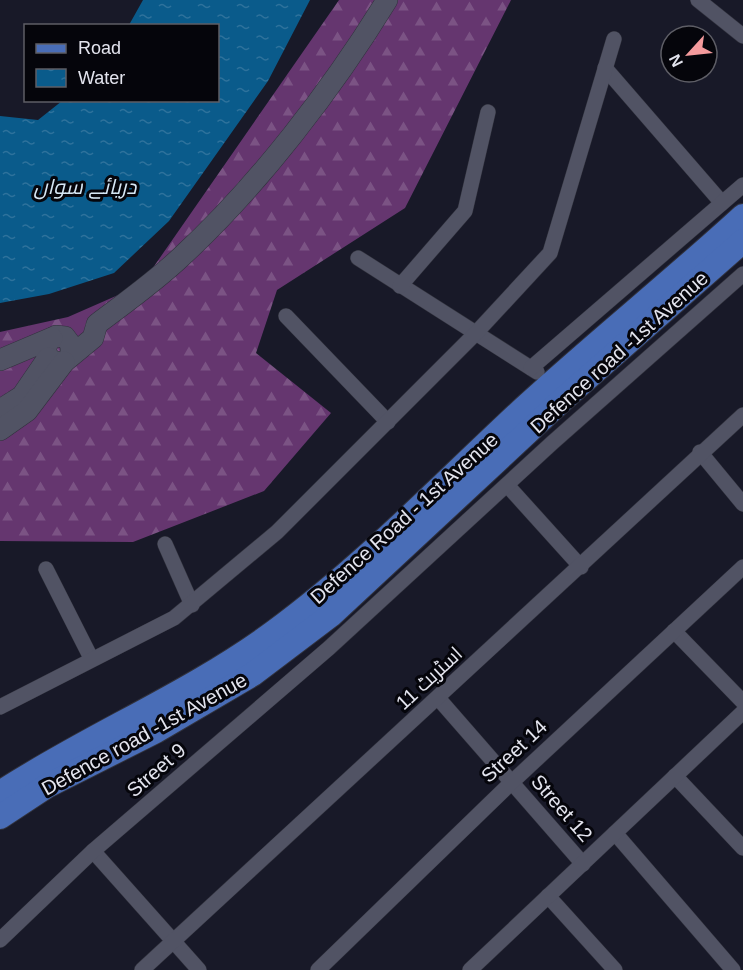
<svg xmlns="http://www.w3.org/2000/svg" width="743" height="970" viewBox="0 0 743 970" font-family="Arial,Cairo,sans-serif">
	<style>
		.forest { fill: url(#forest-firs) }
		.water { fill: url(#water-ripples) }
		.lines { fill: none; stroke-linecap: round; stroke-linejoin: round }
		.street-casing { stroke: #31323d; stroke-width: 16 }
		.secondary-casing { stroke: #31323d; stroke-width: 22 }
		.primary-casing { stroke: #31323d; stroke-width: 26 }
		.street { stroke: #515364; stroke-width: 15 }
		.secondary { stroke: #515364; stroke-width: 21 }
		.primary { stroke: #496db7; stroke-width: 24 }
		.labels { text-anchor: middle; stroke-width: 6; stroke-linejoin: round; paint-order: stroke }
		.street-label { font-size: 20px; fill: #e3e4ee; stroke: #05050b }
		.water-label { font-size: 21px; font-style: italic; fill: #d6e7f5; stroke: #05050b }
	</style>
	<defs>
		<pattern id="forest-firs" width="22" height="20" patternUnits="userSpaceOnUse" patternTransform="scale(1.5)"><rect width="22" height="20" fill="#65366f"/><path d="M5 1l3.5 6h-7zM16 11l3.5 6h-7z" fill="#7b5384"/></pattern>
		<pattern id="water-ripples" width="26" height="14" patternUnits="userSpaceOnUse" patternTransform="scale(1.5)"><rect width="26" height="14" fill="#0a5b8b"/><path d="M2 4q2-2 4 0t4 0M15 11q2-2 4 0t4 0" fill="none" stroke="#2e729c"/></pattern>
	</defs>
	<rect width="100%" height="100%" fill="#181928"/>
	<path class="forest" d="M339,0h172l-106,208 -128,82 -21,63 75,60 -67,78 -131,51 -133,-1v-209l68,-15 73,-32z"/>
	<path class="water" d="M143,0h167l-42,81 -99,140 -55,52 -65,21 -49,9v-187l38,4 24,-19 156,-1v-74l-89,-1z"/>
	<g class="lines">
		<g class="street-casing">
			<g id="street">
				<path d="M698,0l45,36"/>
				<path d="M605,68l117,135"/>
				<path d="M358,258l179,114"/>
				<path d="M400,286l65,-75 23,-99"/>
				<path d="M286,316l102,106"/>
				<path d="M531,368l212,-183"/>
				<path d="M700,452l43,52"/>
				<path d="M507,485l74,82"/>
				<path d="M165,544l27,61"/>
				<path d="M46,569l45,89"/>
				<path d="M674,631l69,71"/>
				<path d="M438,698l145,166"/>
				<path d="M0,707l174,-89 103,-86 198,-198 75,-81 64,-214"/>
				<path d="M675,776l68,72"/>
				<path d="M615,833l118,137"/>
				<path d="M93,851l106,119"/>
				<path d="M548,896l67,74"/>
				<path d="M0,940l93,-89 236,-203 223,-205 191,-169"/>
				<path d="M142,970l601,-555"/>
				<path d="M318,970l194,-188 231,-215"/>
				<path d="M470,970l273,-258"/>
			</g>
		</g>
		<g class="secondary-casing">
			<g id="secondary">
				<path d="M71,355v-10l-6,-8 -9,-1c-17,8 -11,29 8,26l29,-24 4,-14c29,-22 59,-43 85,-68 76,-70 151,-168 205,-256"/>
				<path d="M0,360l52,-22"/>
				<path d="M0,410l22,-14 26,-38"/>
				<path d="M0,430l27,-19 37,-49"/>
			</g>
		</g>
		<g class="primary-casing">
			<g id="primary">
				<path d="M0,793c89,-58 188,-98 274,-161 91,-67 169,-149 251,-225 71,-65 147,-126 218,-191"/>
				<path d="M0,817l47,-31 109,-55 97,-57 78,-59 229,-213 183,-161"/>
			</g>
		</g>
		<use href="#street" class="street"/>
		<use href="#secondary" class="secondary"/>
		<use href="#primary" class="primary"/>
	</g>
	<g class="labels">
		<g class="street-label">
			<text transform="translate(619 352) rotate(-42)" y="7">Defence road -1st Avenue</text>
			<text transform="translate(404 518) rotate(-42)" y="7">Defence Road - 1st Avenue</text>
			<text transform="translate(429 678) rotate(-43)" y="7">اسٹریٹ 11</text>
			<text transform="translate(144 734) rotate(-29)" y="7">Defence road -1st Avenue</text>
			<text transform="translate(514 751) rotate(-43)" y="7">Street 14</text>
			<text transform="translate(156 770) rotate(-41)" y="7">Street 9</text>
			<text transform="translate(562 808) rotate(49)" y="7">Street 12</text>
		</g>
		<g class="water-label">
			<text x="85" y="194">دریائے سواں</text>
		</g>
	</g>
	<rect x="24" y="24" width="195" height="78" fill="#05050b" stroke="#5e5e66" stroke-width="1.5"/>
	<rect x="36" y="44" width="30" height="9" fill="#496db7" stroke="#5e5e66" stroke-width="1.5"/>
	<text x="78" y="54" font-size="18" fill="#e3e4ee">Road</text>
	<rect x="36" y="69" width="30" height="18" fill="url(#water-ripples)" stroke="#5e5e66" stroke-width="1.5"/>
	<text x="78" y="84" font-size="18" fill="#e3e4ee">Water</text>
	<g transform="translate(689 54) rotate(243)"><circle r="28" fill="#05050b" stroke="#5e5e66" stroke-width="1.5"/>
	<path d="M0-4.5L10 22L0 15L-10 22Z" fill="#f59b9d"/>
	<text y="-9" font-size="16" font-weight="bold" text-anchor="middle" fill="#e3e4ee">N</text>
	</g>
</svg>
